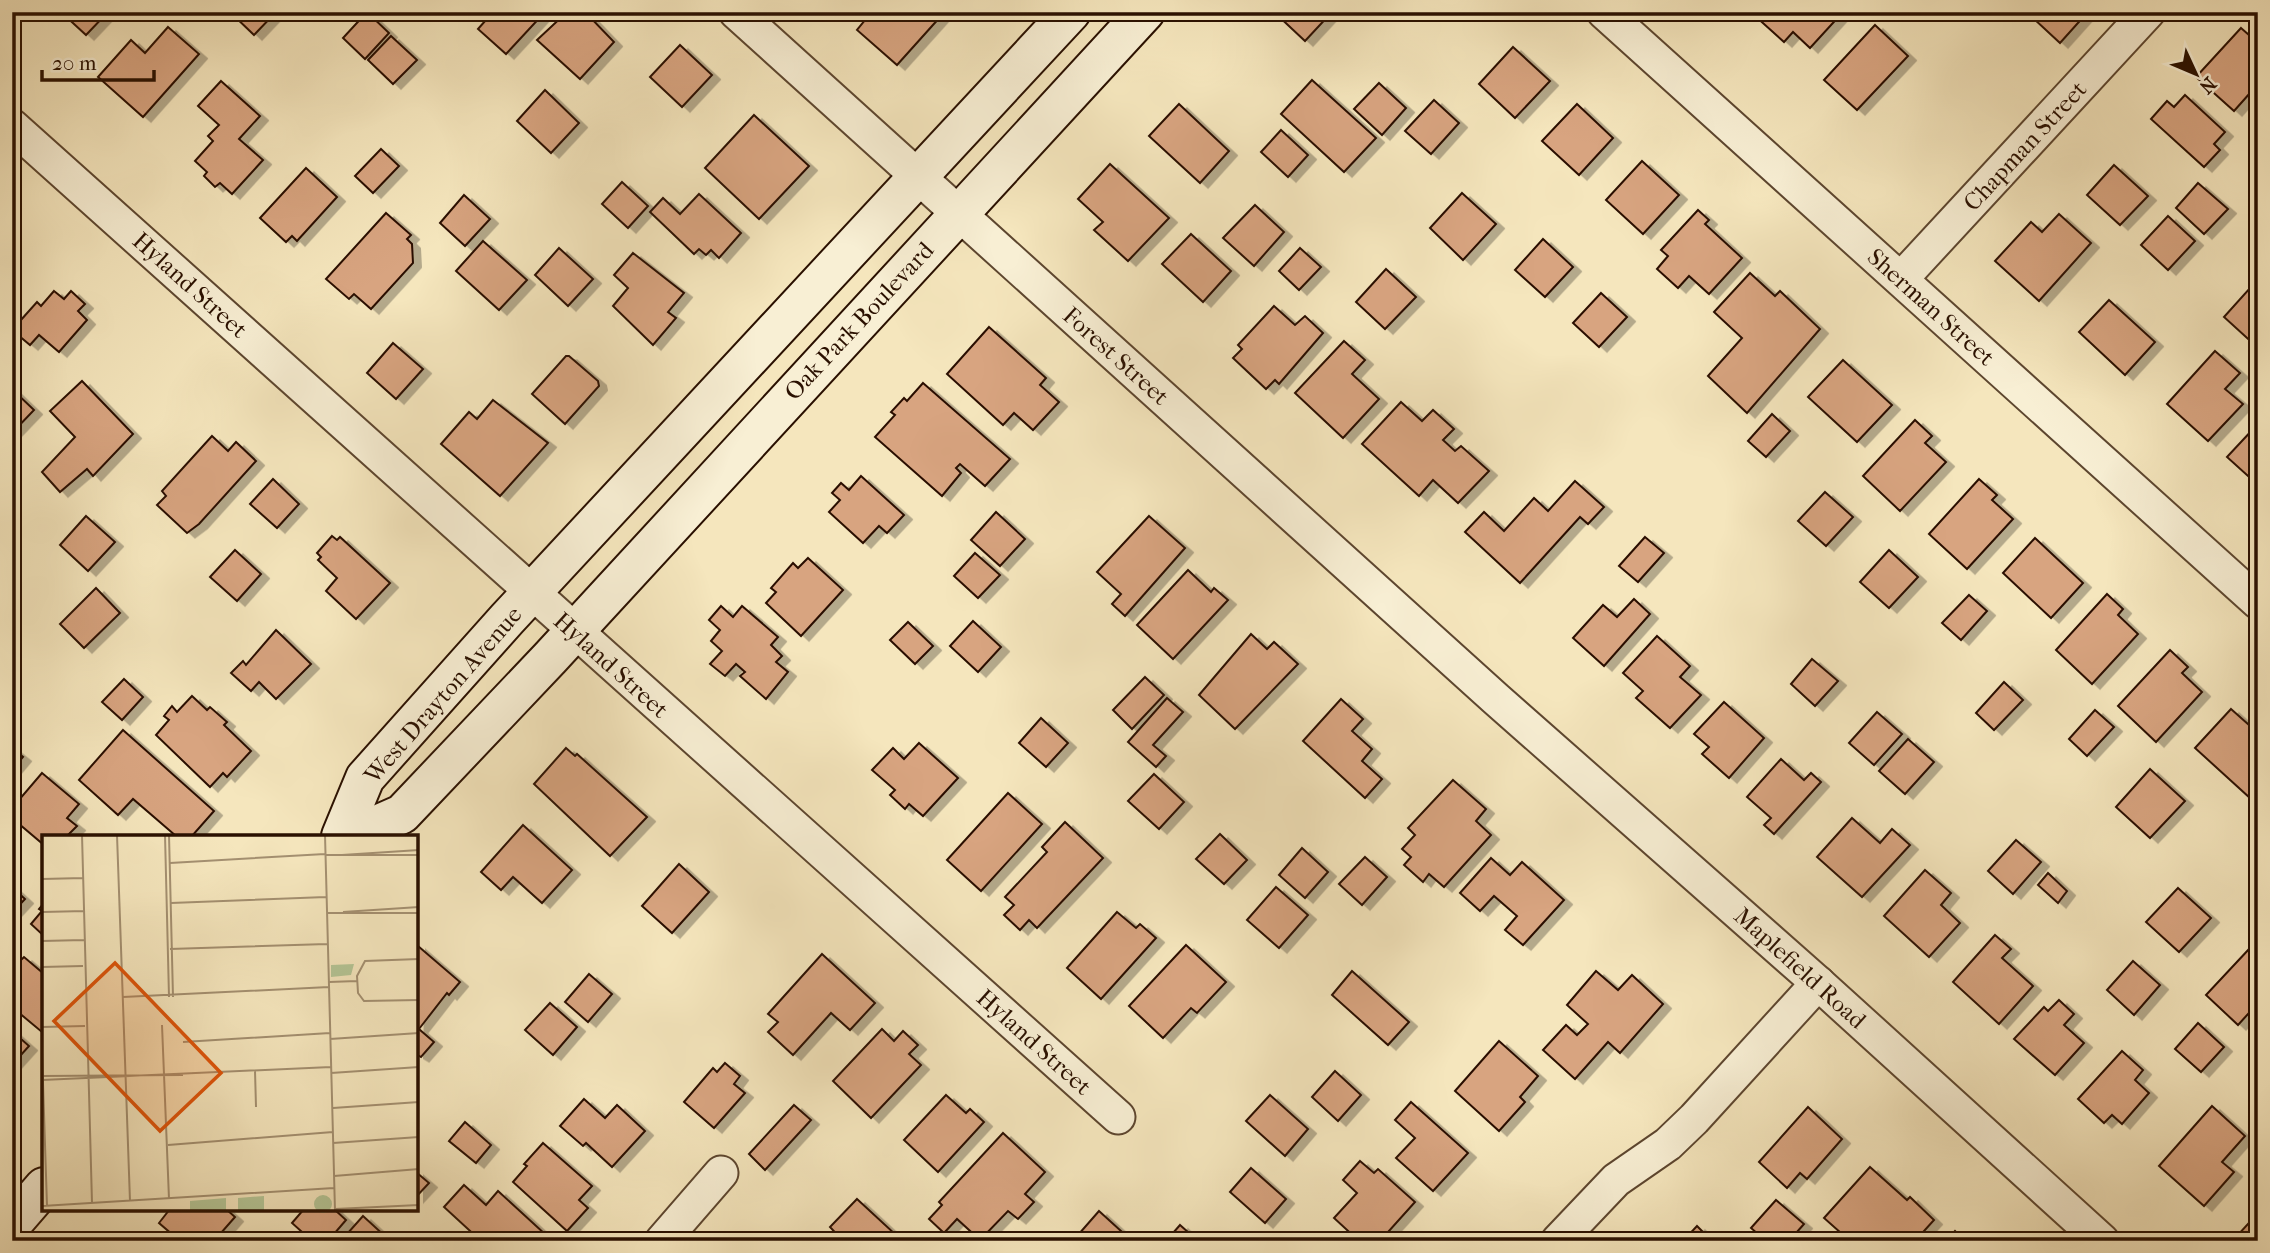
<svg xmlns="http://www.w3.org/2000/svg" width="2270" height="1253" viewBox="0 0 2270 1253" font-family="'IM FELL French Canon',serif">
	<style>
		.building { fill: #d8a480; stroke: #2a1000; stroke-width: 2; filter: url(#shadow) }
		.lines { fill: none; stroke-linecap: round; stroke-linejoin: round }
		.street-casing { stroke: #5d462f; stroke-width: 37 }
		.secondary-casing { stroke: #2a1000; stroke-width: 42 }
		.street { stroke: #f8efd4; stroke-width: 33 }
		.secondary { stroke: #f8efd4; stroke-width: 38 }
		.labels { text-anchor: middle; stroke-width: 5; stroke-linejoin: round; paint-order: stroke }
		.street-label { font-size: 24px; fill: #2a1000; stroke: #f8efd4 }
		.inset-road { fill: none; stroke: #a49071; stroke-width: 2 }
		.view { fill: #de550b; fill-opacity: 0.15; stroke: #de550b; stroke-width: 3.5 }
		.inset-edge { fill: none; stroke: #2a1000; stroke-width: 3.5 }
	</style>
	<defs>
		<filter id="shadow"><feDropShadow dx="8" dy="4.5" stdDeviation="0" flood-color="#0004"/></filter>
	</defs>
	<rect width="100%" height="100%" fill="#f5e6bd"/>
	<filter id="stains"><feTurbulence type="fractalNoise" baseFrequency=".00286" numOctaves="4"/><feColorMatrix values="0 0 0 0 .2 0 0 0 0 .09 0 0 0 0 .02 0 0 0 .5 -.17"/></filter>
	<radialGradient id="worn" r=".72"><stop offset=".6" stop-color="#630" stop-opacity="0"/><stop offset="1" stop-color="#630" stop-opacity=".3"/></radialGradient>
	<g class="building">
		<path d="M61,12h47l-22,23z"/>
		<path d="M230,12h46l-22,23z"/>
		<path d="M367,12l22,21 -24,26 -22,-21z"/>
		<path d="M493,12h52l-39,42 -28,-25z"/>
		<path d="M567,12h10l8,7 3,-4 26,27 -34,37 -43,-39z"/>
		<path d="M857,12h79l5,4 -44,49 -40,-35 8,-10z"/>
		<path d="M1274,12h58l-27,29z"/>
		<path d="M1757,12h86l-33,36 -17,-16 -9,10 -30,-27z"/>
		<path d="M2039,12h46l1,2 -26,29 -27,-25z"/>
		<path d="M1875,25l33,31 -51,54 -33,-30z"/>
		<path d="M168,27l31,27 -56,63 -45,-40 33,-37 14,13z"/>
		<path d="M2241,28l17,15v41l-24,27 -38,-34z"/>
		<path d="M391,36l26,24 -24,24 -25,-24z"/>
		<path d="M680,45l32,30 -30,32 -32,-30z"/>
		<path d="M1513,47l37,34 -35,37 -36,-34z"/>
		<path d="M1312,80l64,58 -32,34 -63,-58z"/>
		<path d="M221,81l39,35 -21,23 24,21 -31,34 -12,-11 -5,4 -11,-11 3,-4 -12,-11 18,-20 -5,-5 11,-11 -21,-19z"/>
		<path d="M1379,83l27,25 -24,27 -28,-26z"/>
		<path d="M545,90l34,33 -28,30 -34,-32z"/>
		<path d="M2185,95l40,37 -11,12 6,6 -16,17 -53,-48 16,-18 7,6z"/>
		<path d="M1434,100l25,23 -28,31 -26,-23z"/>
		<path d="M1179,104l50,47 -29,32 -51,-47z"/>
		<path d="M1577,104l36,34 -34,37 -37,-34z"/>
		<path d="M754,115l55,51 -50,53 -54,-51z"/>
		<path d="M1281,130l27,25 -20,22 -27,-25z"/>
		<path d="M381,149l18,17 -26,27 -18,-17z"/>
		<path d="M1642,161l37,34 -36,39 -37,-34z"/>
		<path d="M1110,164l59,54 -41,43 -34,-31 9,-8 -25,-23z"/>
		<path d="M2114,165l34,31 -28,29 -33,-30z"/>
		<path d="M306,168l31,29 -40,44 -5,-5 -6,6 -26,-24z"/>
		<path d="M622,182l26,24 -20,22 -26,-24z"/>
		<path d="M2198,183l30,26 -24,25 -28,-26z"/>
		<path d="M1462,193l34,31 -33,36 -33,-32z"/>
		<path d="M699,194l42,39 -22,25 -8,-8 -5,5 -7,-6 -5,5 -44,-42 13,-14 17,16z"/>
		<path d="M464,195l26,24 -25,27 -25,-23z"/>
		<path d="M1255,205l29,27 -30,34 -31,-28z"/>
		<path d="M1698,210l11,10 -4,4 37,34 -33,36 -20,-18 -11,12 -21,-19 11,-13 -7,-6z"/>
		<path d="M386,213l25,22 -4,4 5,5 1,19 -42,46 -17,-15 -5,5 -23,-20z"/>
		<path d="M2059,214l32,29 -52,58 -44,-40 36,-39 11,10z"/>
		<path d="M2168,216l27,25 -27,29 -27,-25z"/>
		<path d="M1191,234l40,37 -28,31 -41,-38z"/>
		<path d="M1543,239l30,28 -28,30 -30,-27z"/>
		<path d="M483,241l44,39 -28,30 -43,-39z"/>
		<path d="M559,248l34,31 -25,27 -33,-31z"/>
		<path d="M1300,248l21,19 -22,23 -20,-19z"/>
		<path d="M633,253l51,40 -16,19 8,6 -23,27 -40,-39 15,-18 -14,-13z"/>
		<path d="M1386,269l30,28 -31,32 -29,-27z"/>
		<path d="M1750,273l25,23 5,-5 40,38 -73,84 -39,-37 34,-38 -28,-26z"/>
		<path d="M2250,288l8,6 -1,53 -33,-30z"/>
		<path d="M54,291l10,8 7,-8 14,13 -7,7 9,9 -28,32 -20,-17 -9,10 -18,-15 25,-28 4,4z"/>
		<path d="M1601,293l26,24 -28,30 -26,-24z"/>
		<path d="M2109,300l46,42 -30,33 -46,-43z"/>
		<path d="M1274,306l21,19 10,-9 18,17 -44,51 -4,-4 -9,9 -33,-31 9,-9 -4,-4z"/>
		<path d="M989,327l57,51 -6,7 19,17 -26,28 -19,-17 -11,12 -56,-51z"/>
		<path d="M1344,341l21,19 -13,14 27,25 -36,39 -48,-45z"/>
		<path d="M393,343l30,26 -27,30 -29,-26z"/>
		<path d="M2215,351l25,22 -15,16 18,15 -35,37 -41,-37z"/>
		<path d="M566,356h3l29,25 1,5 -34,38 -33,-30z"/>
		<path d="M1843,360l49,45 -35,37 -49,-45z"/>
		<path d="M82,381l51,53 -40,42 -6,-7 -27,23 -18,-20 33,-35 -25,-26z"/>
		<path d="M923,383l87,76 -25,27 -25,-22 -4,4 5,5 -19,23 -67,-59 20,-22 -4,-3 13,-14 3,3z"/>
		<path d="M12,389l22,21 -22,23z"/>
		<path d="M493,400l55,43 -48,53 -59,-52 28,-32 8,7z"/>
		<path d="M1401,402l21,19 11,-11 21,19 -11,11 12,11 6,-5 28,25 -31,32 -25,-23 -14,16 -57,-52z"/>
		<path d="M1772,414l18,17 -24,26 -18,-16z"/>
		<path d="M1915,420l17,16 -7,7 21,19 -46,49 -37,-35z"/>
		<path d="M2255,427l3,3v55l-31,-28z"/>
		<path d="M212,436l16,15 8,-9 20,19 -57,63 -12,9 -30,-28 9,-9 -4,-5z"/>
		<path d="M861,476l43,39 -17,18 -8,-7 -16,17 -34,-31 11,-12 -8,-7 9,-10 8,7z"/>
		<path d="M273,479l26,25 -22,24 -27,-24z"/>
		<path d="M1979,479l18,16 -5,5 21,19 -46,50 -38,-35z"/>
		<path d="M1575,481l29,26 -16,17 -8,-7 -60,66 -55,-51 19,-20 20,19 30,-33 14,13z"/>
		<path d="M1825,492l28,25 -27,29 -28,-25z"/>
		<path d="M996,512l29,27 -25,27 -29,-26z"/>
		<path d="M86,516l29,26 -27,29 -28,-26z"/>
		<path d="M1149,516l36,32 -60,68 -13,-12 9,-10 -24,-22z"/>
		<path d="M332,536l5,4 3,-3 50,46 -34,36 -30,-28 11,-13 -19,-18 3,-3 -4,-4z"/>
		<path d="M1645,537l19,16 -26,29 -19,-16z"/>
		<path d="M2035,538l48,45 -32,35 -48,-45z"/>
		<path d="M235,550l26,24 -24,27 -27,-24z"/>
		<path d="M1889,550l29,27 -29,31 -29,-26z"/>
		<path d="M975,553l25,22 -22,23 -24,-22z"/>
		<path d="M808,558l35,32 -42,46 -35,-33 10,-11 -5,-4 22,-25 5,5z"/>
		<path d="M1188,570l23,22 3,-4 14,12 -55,59 -36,-34z"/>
		<path d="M96,588l24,25 -36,35 -24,-24z"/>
		<path d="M2107,594l16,15 -5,6 20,19 -46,50 -36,-34z"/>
		<path d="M1969,595l18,16 -26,29 -19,-17z"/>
		<path d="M1634,599l16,15 -46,52 -31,-28 30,-33 14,12z"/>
		<path d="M721,606l12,11 9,-11 36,31 -7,8 11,11 -6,6 12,10 -22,27 -26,-23 5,-4 -9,-8 -11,12 -15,-12 12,-13 -11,-10 9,-11 -11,-10z"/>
		<path d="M973,621l28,26 -23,25 -28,-26z"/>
		<path d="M908,622l25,24 -18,18 -25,-24z"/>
		<path d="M276,630l35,34 -35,35 -17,-17 -8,9 -20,-18 12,-12 3,4z"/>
		<path d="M1251,634l16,15 7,-7 24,22 -63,65 -36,-34z"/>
		<path d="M1657,636l33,30 -10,11 21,18 -31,33 -34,-30 7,-7 -20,-18z"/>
		<path d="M2170,650l18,17 -6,6 20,19 -46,50 -38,-36z"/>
		<path d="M1812,659l26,22 -23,25 -24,-22z"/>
		<path d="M1145,677l19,18 -32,34 -19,-19z"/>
		<path d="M124,679l19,18 -21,23 -20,-18z"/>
		<path d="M2004,682l19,18 -29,30 -18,-17z"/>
		<path d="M192,696l15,14 3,-3 17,15 -3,3 27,26 -24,26 -4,-4 -13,14 -54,-52 13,-15 -5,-4 8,-10 5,6z"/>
		<path d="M1167,698l16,14 -30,33 13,11 -10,11 -28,-25z"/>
		<path d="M1341,699l22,20 -11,12 20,18 -10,12 20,18 -17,19 -62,-57z"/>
		<path d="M1724,702l40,36 -35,40 -27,-24 7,-7 -15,-13z"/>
		<path d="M2231,709l27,24v56l-8,9 -55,-50z"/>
		<path d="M2095,710l19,17 -27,29 -18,-17z"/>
		<path d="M1877,712l25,22 -28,31 -25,-22z"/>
		<path d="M1041,718l27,25 -22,24 -27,-24z"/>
		<path d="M123,730l91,81 -22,25h-16l-43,-37 -15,16 -39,-35z"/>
		<path d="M1908,739l26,23 -29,32 -26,-23z"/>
		<path d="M919,743l39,35 -35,38 -14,-12 -4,5 -15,-14 5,-5 -23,-20 21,-22 11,11z"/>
		<path d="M12,748l11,9 -11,13z"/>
		<path d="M566,748l9,8 2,-2 70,63 -37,39 -76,-72z"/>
		<path d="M1781,759l23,21 7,-7 10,9 -47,52 -10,-9 7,-7 -24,-21z"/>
		<path d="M2150,769l35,32 -35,37 -34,-31z"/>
		<path d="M42,773l37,31 -12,14 10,8 -10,10h-23v9l-32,-27v-10z"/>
		<path d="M1154,774l30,28 -25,27 -31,-28z"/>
		<path d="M1453,780l33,29 -10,12 15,14 -47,52 -15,-13 -6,8 -19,-17 7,-8 -9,-8 13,-14 -7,-7z"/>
		<path d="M1008,793l34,31 -61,67 -34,-31z"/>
		<path d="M1852,818l28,25 12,-14 18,16 -48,52 -45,-40z"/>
		<path d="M1065,822l38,36 -66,70 -8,-8 -9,10 -16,-15 10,-10 -9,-8 42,-45 -5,-5z"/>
		<path d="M523,825l49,45 -30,33 -29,-26 -12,13 -20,-18z"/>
		<path d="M1220,834l27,26 -23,24 -28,-25z"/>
		<path d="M2016,840l25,22 -28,32 -25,-23z"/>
		<path d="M1302,848l26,24 -23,26 -26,-23z"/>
		<path d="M1365,857l22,20 -25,28 -23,-21z"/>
		<path d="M1491,858l19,17 12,-13 42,38 -41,45 -18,-15 12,-14 -23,-20 -14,15 -20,-18z"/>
		<path d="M679,864l30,28 -37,41 -30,-27z"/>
		<path d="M1925,870l26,23 -10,12 19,18 -31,34 -45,-41z"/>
		<path d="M2048,873l19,18 -9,12 -20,-18z"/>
		<path d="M12,887l13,12 -13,14z"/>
		<path d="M1276,887l32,28 -29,33 -32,-28z"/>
		<path d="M2178,888l33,30 -32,34 -33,-30z"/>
		<path d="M44,903v33l-13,-12 11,-13 -3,-2z"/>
		<path d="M1117,912l19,16 4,-4 16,14 -55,61 -34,-31z"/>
		<path d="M1995,935l16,14 -9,9 31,28 -34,38 -46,-42z"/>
		<path d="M1186,945l40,37 -29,31 -6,-5 -28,30 -34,-32z"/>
		<path d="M418,946l42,36 -11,13 -2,-2 -28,36 15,13 -13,15 -5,-3z"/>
		<path d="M2250,948l8,7v48l-20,22 -32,-30z"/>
		<path d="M12,954l8,7 4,-4 20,17 -2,58 -30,-25z"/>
		<path d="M822,954l53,49 -25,27 -19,-17 -38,42 -25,-23 10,-10 -10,-8z"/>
		<path d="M2133,961l27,24 -26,30 -27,-25z"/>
		<path d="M1352,971l57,51 -21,23 -56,-50z"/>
		<path d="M1596,971l22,19 14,-15 31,29 -43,49 -12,-11 -33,37 -32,-29 23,-25 11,10 11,-11 -21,-19z"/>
		<path d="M589,974l23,20 -24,28 -23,-20z"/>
		<path d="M2059,1000l15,14 -10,11 20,18 -29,32 -41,-36 30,-32 4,4z"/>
		<path d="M550,1003l27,24 -24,28 -28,-25z"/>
		<path d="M2198,1023l26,24 -23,25 -26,-23z"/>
		<path d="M882,1029l12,12 9,-10 15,14 -9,9 12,11 -50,53 -38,-37z"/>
		<path d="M12,1031l17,15 -17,19z"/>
		<path d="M1499,1041l39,35 -18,21 5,5 -26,29 -44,-40z"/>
		<path d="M2122,1051l21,19 -8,10 14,13 -27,31 -10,-9 -8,8 -26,-24z"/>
		<path d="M725,1063l15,13 -6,8 11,9 -31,35 -30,-26 29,-34 4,4z"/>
		<path d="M1335,1071l26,24 -23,26 -26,-24z"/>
		<path d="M946,1095l20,18 4,-4 14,13 -46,50 -34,-32z"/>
		<path d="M1270,1095l38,34 -23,27 -39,-35z"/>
		<path d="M584,1099l21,19 12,-13 28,26 -33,36 -26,-24 -3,3 -23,-20z"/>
		<path d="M1411,1102l57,51 -35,38 -37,-33 19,-20 -20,-18z"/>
		<path d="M794,1105l17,15 -46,50 -16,-16z"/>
		<path d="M2212,1106l33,30 -23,26 12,10 -30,34 -45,-40z"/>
		<path d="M1808,1107l34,32 -35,40 -7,-6 -13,15 -28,-26z"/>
		<path d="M465,1122l26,23 -15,18 -27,-22z"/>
		<path d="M1003,1133l42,39 -20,22 9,8 -16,17 -10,-8 -28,29 -23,-21 -13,14 -15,-14 13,-14 -3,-3z"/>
		<path d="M543,1143l49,43 -13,14 9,8 -21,23 -54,-49 14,-16 -3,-2z"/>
		<path d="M1360,1161l14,12 4,-4 37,33 -35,39h-21l-25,-23 23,-25 -14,-13z"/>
		<path d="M1870,1167l37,33 3,-3 24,23 -19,21h-33l-6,-8 -5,6 -6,-5 -6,7h-9l-26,-23z"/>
		<path d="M1251,1168l35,31 -21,24 -35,-31z"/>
		<path d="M416,1172l13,11 -13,14z"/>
		<path d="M464,1185l22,20 12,-14 48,44 -6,6h-59l-37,-34z"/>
		<path d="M857,1199l39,36 -5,6h-48l-13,-14z"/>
		<path d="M1776,1200l28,24 -15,17h-23l-15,-13z"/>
		<path d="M226,1209l9,8 -21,24h-34l-21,-18 11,-14z"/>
		<path d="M304,1209h30l12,11 -18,21h-16l-20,-18z"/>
		<path d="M1099,1211l33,30h-48l-6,-6z"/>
		<path d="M2258,1213v28h-18l-4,-4z"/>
		<path d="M363,1216l24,22 -3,3h-31l-6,-7z"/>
		<path d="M1180,1225l18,16h-32z"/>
		<path d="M1697,1226l15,15h-29z"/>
		<path d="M1955,1231l10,10h-19z"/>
	</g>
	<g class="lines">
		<g class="street-casing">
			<g id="street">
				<path d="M736,12l760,687 322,284 284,258"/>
				<path d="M1604,12l654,590"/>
				<path d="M12,126l1106,991"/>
				<path d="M1901,279l247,-267"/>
				<path d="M662,1241l59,-68"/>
				<path d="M1558,1241l58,-61 52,-36 26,-25 124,-136"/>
			</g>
		</g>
		<g class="secondary-casing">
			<g id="secondary">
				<path d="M341,836l24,-58 142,-159 564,-607"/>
				<path d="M352,836l50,-22 148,-156 595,-646"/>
				<path d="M12,1224l32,-37"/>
			</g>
		</g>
		<use href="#street" class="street"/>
		<use href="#secondary" class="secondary"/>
	</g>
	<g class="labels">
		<g class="street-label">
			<text transform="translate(2025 146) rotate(-47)" y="8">Chapman Street</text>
			<text transform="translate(190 285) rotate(42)" y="8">Hyland Street</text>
			<text transform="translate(1931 307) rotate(42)" y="8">Sherman Street</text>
			<text transform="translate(859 321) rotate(-47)" y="8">Oak Park Boulevard</text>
			<text transform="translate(1116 356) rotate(42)" y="8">Forest Street</text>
			<text transform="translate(611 665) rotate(42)" y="8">Hyland Street</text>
			<text transform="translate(443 695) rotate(-49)" y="8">West Drayton Avenue</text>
			<text transform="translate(1800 968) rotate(42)" y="8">Maplefield Road</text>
			<text transform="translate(1034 1042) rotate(42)" y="8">Hyland Street</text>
		</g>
	</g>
	<g transform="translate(42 835)">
		<rect width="376" height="376" fill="#f5e6bd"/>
		<path d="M312,129l-3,11 -20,2v-12zM272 369a9 9 0 1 1 18 0a9 9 0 1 1-18 0ZM222,361v15h-26v-13zM184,363v13h-36v-10z" fill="#b5c696"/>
		<path class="inset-road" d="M40,0l10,368M75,0l13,366M123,0l4,162M127,0l4,162M283,0l10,376M283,20h94M300,20l77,-5M128,28l155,-9M0,44l42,-1M129,68l155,-6M0,77l43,-1M301,77l76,-5M285,78h92M0,106l42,-1M128,114l157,-5M377,124l-54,2 -8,15 1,17 6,8 55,-1M0,132l41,-1M287,147l28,-1M81,162l206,-10M120,190l7,174M0,192l43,-1M288,204l89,-6M141,207l147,-9M0,217l5,154M213,236l1,36M289,238l88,-6M0,241l141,-1M0,245l289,-13M291,273l86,-6M291,308l86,-6M126,310l165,-13M292,341l85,-7M0,371l292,-18M293,374l84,-4"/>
		<path class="view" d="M73,128l106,110 -61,58 -106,-110z"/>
		<rect width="376" height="376" class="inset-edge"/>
	</g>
	<rect width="2270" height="1253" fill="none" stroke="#f5e6bd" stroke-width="42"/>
	<rect x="14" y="14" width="2242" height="1225" fill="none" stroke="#2a1000" stroke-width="3.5"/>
	<rect x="21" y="21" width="2228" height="1211" fill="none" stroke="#2a1000" stroke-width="2"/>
	<g transform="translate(2196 74) rotate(134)" stroke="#f8efd4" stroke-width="5" paint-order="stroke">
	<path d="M0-5L12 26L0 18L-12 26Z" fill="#2a1000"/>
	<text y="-10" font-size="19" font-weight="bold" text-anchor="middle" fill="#2a1000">N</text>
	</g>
	<path d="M42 70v10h112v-10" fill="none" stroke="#2a1000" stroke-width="3.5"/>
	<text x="52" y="70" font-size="21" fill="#2a1000" stroke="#f8efd4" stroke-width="5" paint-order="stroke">20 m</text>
	<rect width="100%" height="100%" filter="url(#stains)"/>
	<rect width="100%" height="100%" fill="url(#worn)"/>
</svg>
